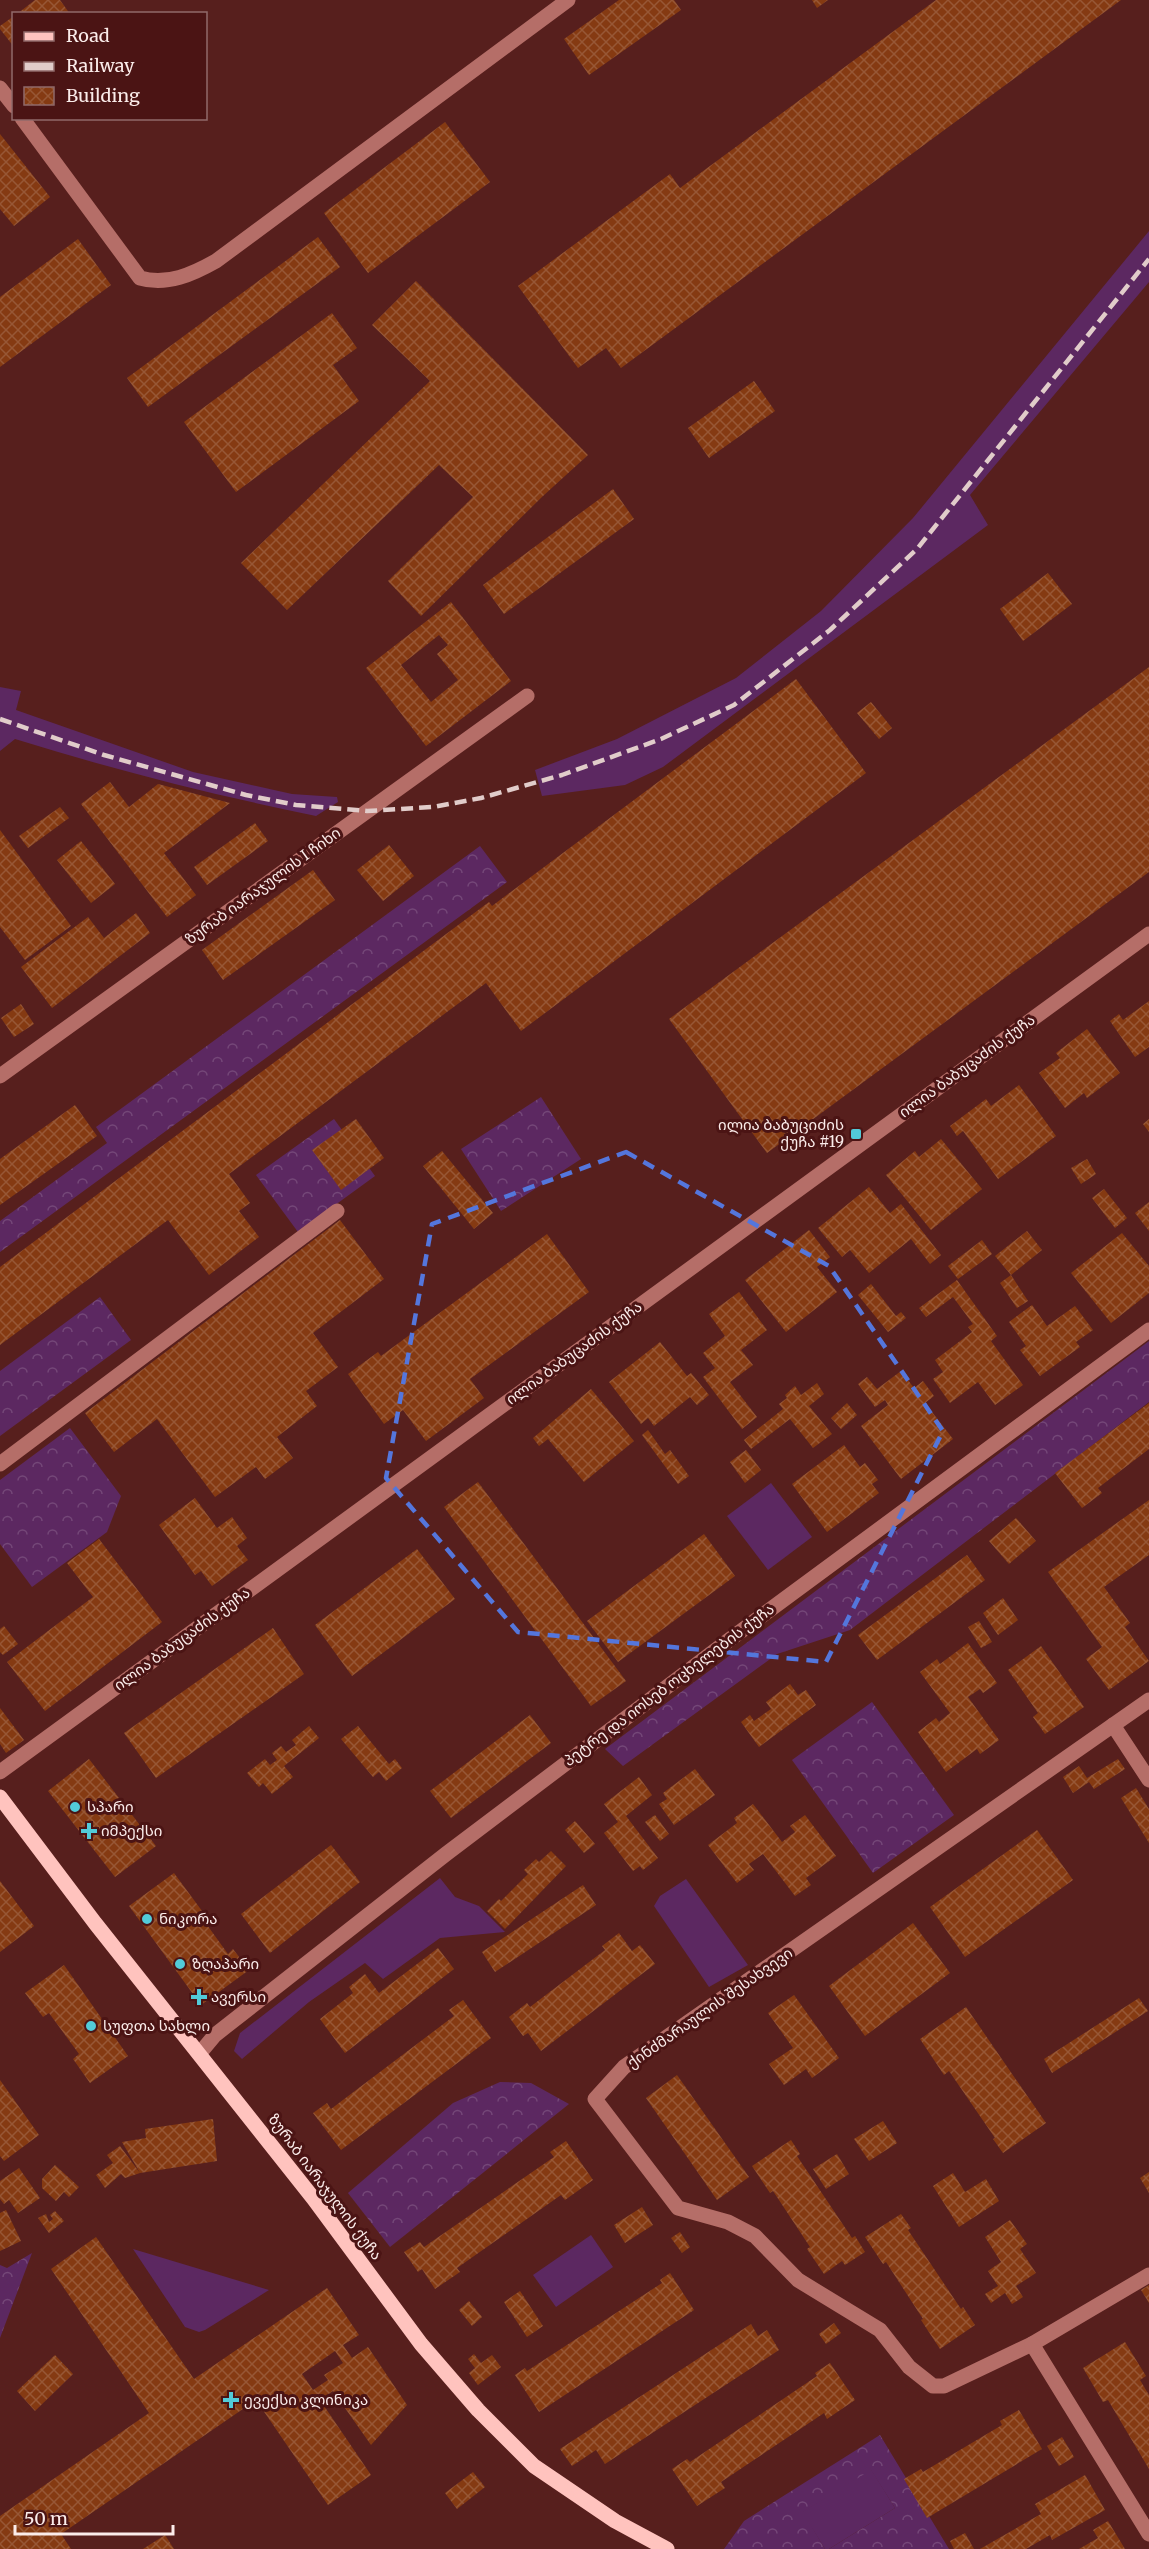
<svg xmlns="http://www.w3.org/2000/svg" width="1149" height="2549" viewBox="0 0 1149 2549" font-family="Merriweather,'Noto Sans Georgian',serif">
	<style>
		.grass { fill: #5c2861 }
		.forest { fill: url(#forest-crowns) }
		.building { fill: url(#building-cross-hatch); fill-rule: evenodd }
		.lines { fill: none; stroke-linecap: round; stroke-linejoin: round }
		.minor { stroke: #b56e68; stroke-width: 15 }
		.major { stroke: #ffc3be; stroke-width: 15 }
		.rail { stroke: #e1ccca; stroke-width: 4.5; stroke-dasharray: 12 6; stroke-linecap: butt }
		.marked { fill: none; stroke: #5476dc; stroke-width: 4.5; stroke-dasharray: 12 8; stroke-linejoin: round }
		.poi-dot { fill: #52cbd8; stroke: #4b1414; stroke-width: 2 }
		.labels { text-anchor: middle; stroke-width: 6; stroke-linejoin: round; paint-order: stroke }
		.street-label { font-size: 15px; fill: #fbecea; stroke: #4b1414 }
		.poi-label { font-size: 15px; fill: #fbecea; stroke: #4b1414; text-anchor: start }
	</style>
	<defs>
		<pattern id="forest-crowns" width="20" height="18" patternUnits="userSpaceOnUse" patternTransform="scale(1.5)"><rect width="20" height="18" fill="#5c2861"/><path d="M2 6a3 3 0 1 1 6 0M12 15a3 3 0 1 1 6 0" fill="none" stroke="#744778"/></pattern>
		<pattern id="building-cross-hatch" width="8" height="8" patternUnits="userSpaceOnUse" patternTransform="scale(1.5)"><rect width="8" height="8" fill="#853a12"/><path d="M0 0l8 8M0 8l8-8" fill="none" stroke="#975735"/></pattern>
	</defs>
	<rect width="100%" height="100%" fill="#571f1d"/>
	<g class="grass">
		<path d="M1149,231v51l-179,213 18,30 -325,242 -38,18 -83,11 -7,-26 82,-31 119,-61 85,-67 92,-93z"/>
		<path d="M0,687l21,4 -5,19 177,62 99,22 45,3 1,5 -22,14c-102,-21 -202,-46 -301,-77l-15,12z"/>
		<path d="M771,1483l41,54 -44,33 -41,-54z"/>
		<path d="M440,1878l15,19 24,9 26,26 -65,6 -57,41 -18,-16 -56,39 -67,57 -8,-8 6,-18z"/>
		<path d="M686,1879l62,86 -39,22 -55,-81 6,-10z"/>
		<path d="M591,2235l22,32 -57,40 -23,-32z"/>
		<path d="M133,2249l136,41 -64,40 -6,2 -14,-5z"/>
		<path d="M871,2469l24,39 -66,41h-4l-23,-37z"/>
	</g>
	<g class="forest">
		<path d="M480,846l27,36 -507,370v-31l107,-78 -11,-16z"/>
		<path d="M541,1097l40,62 -80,52 -40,-62z"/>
		<path d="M334,1119l41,57 -77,56 -42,-57z"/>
		<path d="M100,1297l31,43 -131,96v-65z"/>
		<path d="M1149,1341v61l-299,228 -73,24 -154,112 -18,-17z"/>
		<path d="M70,1428l51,68 -14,36 -75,55 -32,-43v-64z"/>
		<path d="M872,1702l82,113 -81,58 -81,-113z"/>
		<path d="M500,2082l31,1 38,21 -179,143 -42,-54 105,-90z"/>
		<path d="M32,2253l-32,85v-73l7,3z"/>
		<path d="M880,2435l69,114h-120l66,-41 -24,-38 -68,42 22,37h-101l20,-28z"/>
	</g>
	<g class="building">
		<path d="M35,0h25l10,14h-53z"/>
		<path d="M619,0h55l7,10 -92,65 -25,-36z"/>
		<path d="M812,0h16l-11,8z"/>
		<path d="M936,0h185l-500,368 -15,-20 -28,20 -60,-82 152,-112 10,14z"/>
		<path d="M14,16v31l-14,-18v-3z"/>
		<path d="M445,122l45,60 -122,91 -44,-60z"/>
		<path d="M0,134l50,63 -36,29 -14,-17z"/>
		<path d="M318,237l22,30 -192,140 -21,-29z"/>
		<path d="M78,239l33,46 -111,82v-70z"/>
		<path d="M416,281l172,174 -45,41 -122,120 -33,-35 85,-84 -34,-32 -152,145 -46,-47 189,-182 -58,-56z"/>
		<path d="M332,313l25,35 -24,17 26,36 -123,91 -52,-70z"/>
		<path d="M754,381l21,30 -66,47 -21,-30z"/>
		<path d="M613,489l21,30 -130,95 -21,-29z"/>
		<path d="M1048,573l24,31 -49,37 -23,-32z"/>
		<path d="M451,602l60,79 -85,65 -60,-78zM439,635l9,10 -11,9 21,26 -27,22 -30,-37z"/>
		<path d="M1149,667v205l-382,281 -98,-134z"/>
		<path d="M796,679l70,94 -345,258 -35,-48 -257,191 21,29 -11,8 20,26 -50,38 -41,-55 -168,125v-78l489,-365 3,4z"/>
		<path d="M871,702l21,26 -13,11 -22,-26z"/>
		<path d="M110,782l19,25 29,-23 72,19 -66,50 32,42 -29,22 -86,-113z"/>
		<path d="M60,807l9,11 -41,30 -9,-12z"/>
		<path d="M255,823l13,18 -61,44 -13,-18z"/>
		<path d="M0,830l71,96 -46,34 -25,-33z"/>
		<path d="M81,841l34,43 -24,19 -34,-43z"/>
		<path d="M389,845l25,31 -31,25 -26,-31z"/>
		<path d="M313,870l22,30 -112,80 -21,-30z"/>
		<path d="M136,913l14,20 -98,75 -31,-41 67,-50 16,21z"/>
		<path d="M1149,1001v46l-14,10 -25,-36 9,-7 4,6z"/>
		<path d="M21,1004l13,20 -20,13 -13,-19z"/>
		<path d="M1087,1029l33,44 -33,25 -3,-5 -19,15 -26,-35 21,-15 -4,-5z"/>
		<path d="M1019,1085l37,51 -58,43 -35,-48 -6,5 -7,-10 36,-27 5,7z"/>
		<path d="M75,1105l22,31 -97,69v-46z"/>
		<path d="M356,1119l28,39 -43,32 -29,-40z"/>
		<path d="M1149,1119v13l-6,-8z"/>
		<path d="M941,1139l41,50 -51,41 -45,-55 29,-24 4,6z"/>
		<path d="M442,1151l51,62 -19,16 -51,-63z"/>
		<path d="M1087,1159l9,15 -15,10 -10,-16z"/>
		<path d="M869,1187l21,26 11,-9 40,51 -11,9 -19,-25 -42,34 -19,-23 -8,7 -24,-29z"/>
		<path d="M1104,1189l23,29 -12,10 -23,-30z"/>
		<path d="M1149,1202v29l-14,-18z"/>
		<path d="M340,1220l44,59 -71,54 25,34 -32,24 11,15 -40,31 16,21 -28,21 -9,-12 -41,30 -58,-78 -43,33 -29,-39z"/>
		<path d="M809,1230l21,27 -13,10 20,25 -51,40 -41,-52z"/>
		<path d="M1027,1231l15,19 -31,25 -16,-19z"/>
		<path d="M1122,1233l27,33v27l-38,30 -40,-50z"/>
		<path d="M547,1234l42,58 -119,87 14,19 -58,43 -23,-31 -19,14 -36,-50 30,-22 3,4z"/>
		<path d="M982,1240l10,14 -34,25 -10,-13z"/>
		<path d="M1011,1275l17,26 -11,7 -17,-25z"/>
		<path d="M957,1280l40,56 -6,5 32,44 -28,20 -17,-23 -28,21 -17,-24 10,-7 -8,-12 37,-28 -4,-5 5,-3 -20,-27 -27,20 -7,-9z"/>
		<path d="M871,1284l25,32 5,-4 5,6 -18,14 -30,-37z"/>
		<path d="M739,1292l28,38 -26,20 12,15 -23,17 27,35 -15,12 -39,-52 12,-9 -12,-15 22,-17 -16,-22z"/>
		<path d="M1032,1305l15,21 28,-20 18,24 -17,12 4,5 -40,29 -20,-26 6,-4 -17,-24z"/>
		<path d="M660,1342l27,34 4,-3 18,22 -12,10 -7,-8 -36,29 -6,-8 -7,6 -32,-42z"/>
		<path d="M901,1371l13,17 9,-7 11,15 -9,7 28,36 -52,40 -40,-53 27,-21 -3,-5 -10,7 -17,-23 9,-7 10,12z"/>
		<path d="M817,1383l7,11 -15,12 23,28 -19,14 -23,-29 -39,30 -7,-9 39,-31 -4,-5 8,-6 -2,-3 10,-9 6,9z"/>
		<path d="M591,1389l43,52 -50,41 -36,-43 -9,7 -6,-8z"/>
		<path d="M847,1403l10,12 -16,14 -10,-11z"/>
		<path d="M1149,1403v46l-51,39 4,5 -20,15 -27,-35z"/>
		<path d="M648,1430l17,24 5,-4 19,26 -11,8 -36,-49z"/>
		<path d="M844,1445l16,22 5,-4 13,17 -6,4 7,9 -52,39 -35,-48z"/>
		<path d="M746,1450l15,20 -16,13 -15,-21z"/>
		<path d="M478,1482l148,199 -35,25 -147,-199z"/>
		<path d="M195,1498l22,30 15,-11 15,21 -10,8 11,14 -36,26 -11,-15 -6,4 -36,-50z"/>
		<path d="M1149,1500v55l-45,32 26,36 -5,4 24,34 -40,29 -23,-31 16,-12 -54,-75z"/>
		<path d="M1016,1518l20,23 -27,23 -20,-23z"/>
		<path d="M704,1534l31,42 -117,86 -31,-41z"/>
		<path d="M99,1539l63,83 -117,89 -38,-49 86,-65 -26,-34z"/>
		<path d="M417,1549l38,50 -103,77 -37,-51z"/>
		<path d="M967,1555l18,25 -108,80 -19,-25z"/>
		<path d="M1003,1598l15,22 -20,15 -15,-22z"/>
		<path d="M979,1621l13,21 -11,6 -13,-21z"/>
		<path d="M4,1626l14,18 -15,11 -3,-3v-23z"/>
		<path d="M273,1628l31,46 -148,104 -32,-45z"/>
		<path d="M968,1643l29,40 -14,10 -3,-4 -12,8 31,43 -19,14 -3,-5 -31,23 -28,-40 18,-14 3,4 11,-9 -30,-41 17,-13 3,5z"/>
		<path d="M1041,1646l43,61 -39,27 -12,-17 5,-4 -30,-43z"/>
		<path d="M790,1684l8,11 8,-5 10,15 -57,42 -18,-25 9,-7 4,6 17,-12 -5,-7z"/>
		<path d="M0,1708l24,32 -18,13 -6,-9z"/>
		<path d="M530,1715l21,28 -100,75 -21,-27z"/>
		<path d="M309,1726l10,12 -35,28 9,11 -21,17 -9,-11 -4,4 -12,-14 18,-14 5,6 7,-5 -5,-7 9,-7 5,6 10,-7 -4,-5z"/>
		<path d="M358,1726l31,38 6,-5 7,9 -16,13 -7,-9 -6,5 -32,-38z"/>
		<path d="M89,1759l67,87 -41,31 -67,-86z"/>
		<path d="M1118,1759l7,10 -31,20 -5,-7 -16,11 -10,-16 16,-11 8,12z"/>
		<path d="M695,1769l20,26 -41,30 -15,-21 8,-5 -4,-6z"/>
		<path d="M639,1777l13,18 -26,21 32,42 -15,12 -3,-4 -7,5 -29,-38 14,-11 -14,-18z"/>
		<path d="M1136,1788l13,21v34l-28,-45z"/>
		<path d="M753,1804l29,38 13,-10 -5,-6 15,-11 31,41 -30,22 5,7 -16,11 -32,-42 -14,10 5,6 -17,13 -29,-38 29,-22 -3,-5z"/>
		<path d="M655,1815l14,19 -9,7 -15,-19z"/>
		<path d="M575,1821l20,23 -11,9 -19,-23z"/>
		<path d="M1037,1830l36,50 -108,77 -35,-50z"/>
		<path d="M331,1845l29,37 -90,71 -29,-39z"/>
		<path d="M551,1851l15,15 -61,63 -18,-18 12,-12 2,2 27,-27 -4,-4 12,-11 3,3z"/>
		<path d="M174,1873l31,42 -3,3 26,36 5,-5 16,21 -48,35 -72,-99z"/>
		<path d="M0,1881l34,45 -34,26z"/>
		<path d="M583,1885l13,20 -101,67 -13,-20z"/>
		<path d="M913,1923l37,50 -85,63 -36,-50z"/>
		<path d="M619,1933l13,18 8,-6 15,19 -114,87 -13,-18 -5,3 -14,-19 18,-14 3,4 75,-57 -3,-4z"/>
		<path d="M438,1948l16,21 -109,84 -25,-34 33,-26 -4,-6 16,-13 14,19z"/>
		<path d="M64,1965l64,91 -38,27 -17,-24 6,-5 -30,-41 -6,4 -18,-24z"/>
		<path d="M794,1995l45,63 -27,20 -6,-9 -22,16 -15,-21 24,-16 -25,-35z"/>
		<path d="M1139,1998l9,13 -96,62 -8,-14z"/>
		<path d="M463,2000l28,38 -150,112 -28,-37 14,-10 4,6 123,-93 -5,-6z"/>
		<path d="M966,2007l80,116 -43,30 -10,-14 2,-1 -46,-67 -5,4 -24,-36z"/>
		<path d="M677,2075l72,102 -32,23 -71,-102z"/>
		<path d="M0,2080l39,55 -35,26 -4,-5z"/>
		<path d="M213,2119l4,42 -77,12 -15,5 -4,-4 -16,14 -9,-13 17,-12 -6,-8 13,-9 20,27 -18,-31 24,-4 -1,-9z"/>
		<path d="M883,2121l14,22 -28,18 -15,-22z"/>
		<path d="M791,2140l9,14 -3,2 55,82 3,-2 10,16 -20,13 -3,-4 -18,13 -17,-25 3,-2 -37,-56 -3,2 -18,-27z"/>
		<path d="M566,2141l27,39 -28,20 -4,-5 -104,73 3,4 -25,17 -13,-20 -4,3 -14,-20 16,-10 4,5 130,-90 -4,-5z"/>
		<path d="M837,2154l12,20 -23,15 -13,-20z"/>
		<path d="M55,2165l24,22 -10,10 -5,-5 -8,9 -14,-13v-9z"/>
		<path d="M19,2168l21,30 -22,15 -9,-13 -5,4 -4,-5v-18z"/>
		<path d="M1149,2172v21l-9,-15z"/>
		<path d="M953,2173l12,19 21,-13 13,22 -40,26 -26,-41z"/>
		<path d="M642,2207l11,18 -28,18 -11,-18z"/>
		<path d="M6,2210l15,31 -21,10v-38z"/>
		<path d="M55,2211l9,10 -15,12 -11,-15 8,-4 3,8 4,-3 -3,-4z"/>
		<path d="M901,2214l10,14 -3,2 53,79 2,-2 12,18 -35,24 -19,-29 2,-1 -37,-57 -3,2 -18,-27z"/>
		<path d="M1010,2220l17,24 -7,5 16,24 -20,13 7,11 -11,7 -7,-11 -14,10 -6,-9 13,-8 -10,-15 13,-9 -16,-25z"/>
		<path d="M680,2232l10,15 -8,6 -11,-15z"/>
		<path d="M96,2237l98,142 133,-91 32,47 -16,10 9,13 16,-11 39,58 -36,40 -38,-54 -13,9 51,75 -43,30 -72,-105 -195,134 10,15h-71v-33l149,-103 -98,-144zM335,2351l8,12 -19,12 4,5 -15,10 -11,-16z"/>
		<path d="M670,2273l24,37 -155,102 -24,-37 10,-7 2,3 135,-88 -2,-3z"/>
		<path d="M1149,2285v18l-8,-13z"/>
		<path d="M520,2291l23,35 -16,11 -23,-35z"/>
		<path d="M469,2301l13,16 -10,9 -13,-16z"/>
		<path d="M834,2323l7,10 -15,11 -7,-10z"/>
		<path d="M751,2324l7,12 9,-6 12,20 -174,114 -9,-14 -24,16 -12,-17z"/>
		<path d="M1125,2342l21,34 -6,4 9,15v74l-41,-69 -5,2 -20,-34z"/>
		<path d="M474,2354l7,9 11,-8 9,12 -23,18 -9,-12 6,-5 -7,-9z"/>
		<path d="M55,2355l18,19 -38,37 -18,-20z"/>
		<path d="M830,2363l25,37 -28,19 -3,-6 -103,69 4,6 -28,18 -25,-37 15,-10 3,3 127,-86 -2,-3z"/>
		<path d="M1019,2410l23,39 -115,69 -23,-39 17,-10 2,3 79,-47 -2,-4z"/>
		<path d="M1062,2437l12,20 -15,9 -12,-20z"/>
		<path d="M473,2472l12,15 -28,22 -12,-16z"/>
		<path d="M1085,2475l20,35 -53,30 -2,-5 -24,14h-46l61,-35 -6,-10z"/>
		<path d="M1108,2521l17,28h-46l19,-11 -5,-8z"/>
		<path d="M965,2533l9,16h-20l-4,-8z"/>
		<path d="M165,2535l9,14h-31z"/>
	</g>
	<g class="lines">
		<g class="minor">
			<path d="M0,88l14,18"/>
			<path d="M22,118l118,160c27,8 53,-4 76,-17l352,-261"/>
			<path d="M0,1076l527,-380"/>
			<path d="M0,1464l337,-253"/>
			<path d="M1149,1700l-525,367 -29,32 83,109 50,14 27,14 43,44 82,50 29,37 24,19h11l88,-42 117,-69"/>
			<path d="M1113,1725l36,55"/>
			<path d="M0,1772l1149,-838"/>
			<path d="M200,2053l15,-18 231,-181 283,-214 420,-310"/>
			<path d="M1032,2344l117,190"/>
		</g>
		<path class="major" d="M0,1797l95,126 218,275 108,146 57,66 56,56 81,55 52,28"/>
		<path class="rail" d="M0,719l104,36 142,40 50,10 71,6 66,-4 48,-9 81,-23 99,-36 73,-34 96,-75 87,-81 232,-290"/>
	</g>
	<path class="marked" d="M626,1152l203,114 114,165 -117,231 -308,-30 -132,-154 46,-254z"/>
	<g class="poi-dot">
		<rect x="850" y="1128" width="12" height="12" rx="3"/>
		<circle cx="75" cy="1807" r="6"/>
		<path d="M86 1822h6v6h6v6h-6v6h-6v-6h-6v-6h6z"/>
		<circle cx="147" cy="1919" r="6"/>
		<circle cx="180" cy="1964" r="6"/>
		<path d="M196 1988h6v6h6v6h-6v6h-6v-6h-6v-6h6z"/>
		<circle cx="91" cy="2026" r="6"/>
		<path d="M228 2391h6v6h6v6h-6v6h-6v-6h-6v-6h6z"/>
	</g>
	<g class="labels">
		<g class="street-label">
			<text transform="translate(263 886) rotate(-36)" y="5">ზურაბ იარაჯულის I ჩიხი</text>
			<text transform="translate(967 1066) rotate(-36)" y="5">ილია ბაბუცაძის ქუჩა</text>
			<text transform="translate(574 1353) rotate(-36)" y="5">ილია ბაბუცაძის ქუჩა</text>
			<text transform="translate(182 1639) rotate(-36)" y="5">ილია ბაბუცაძის ქუჩა</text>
			<text transform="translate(669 1685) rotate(-37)" y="5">პეტრე და იოსებ ოცხელების ქუჩა</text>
			<text transform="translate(710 2008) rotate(-35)" y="5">ქინძმარაულის შესახვევი</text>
			<text transform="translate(325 2187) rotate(53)" y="5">ზურაბ იარაჯულის ქუჩა</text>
		</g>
		<g class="poi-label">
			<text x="844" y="1130" text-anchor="end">ილია ბაბუციძის<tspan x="844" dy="17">ქუჩა #19</tspan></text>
			<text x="87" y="1812">სპარი</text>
			<text x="101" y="1836">იმპექსი</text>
			<text x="159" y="1924">ნიკორა</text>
			<text x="192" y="1969">ზღაპარი</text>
			<text x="211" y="2002">ავერსი</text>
			<text x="103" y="2031">სუფთა სახლი</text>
			<text x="244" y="2405">ევექსი კლინიკა</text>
		</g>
	</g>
	<rect x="12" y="12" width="195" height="108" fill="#4b1414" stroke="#916a6a" stroke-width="1.5"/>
	<rect x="24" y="32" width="30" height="9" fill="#ffc3be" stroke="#916a6a" stroke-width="1.5"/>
	<text x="66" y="42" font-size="18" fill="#fbecea">Road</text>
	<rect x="24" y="62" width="30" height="9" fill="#e1ccca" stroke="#916a6a" stroke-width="1.5"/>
	<text x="66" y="72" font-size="18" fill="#fbecea">Railway</text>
	<rect x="24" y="87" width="30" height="18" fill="url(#building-cross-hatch)" stroke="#916a6a" stroke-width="1.5"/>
	<text x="66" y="102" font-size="18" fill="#fbecea">Building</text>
	<path d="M15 2525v9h158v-9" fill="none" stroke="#fbecea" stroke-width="3"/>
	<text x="24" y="2525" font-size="18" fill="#fbecea" stroke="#4b1414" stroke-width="4.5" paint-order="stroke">50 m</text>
</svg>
